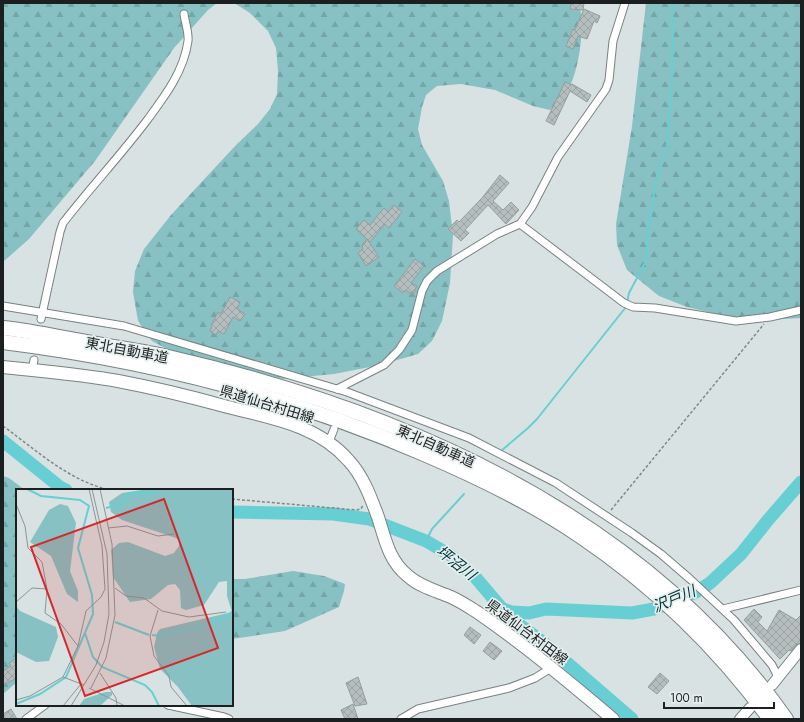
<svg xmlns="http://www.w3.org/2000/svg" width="804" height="722" viewBox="0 0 804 722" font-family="Jost,'Noto Sans JP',sans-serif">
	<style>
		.forest { fill: url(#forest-firs) }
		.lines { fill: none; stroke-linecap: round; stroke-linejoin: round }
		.stream { stroke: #67cfd3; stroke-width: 2 }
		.river { stroke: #67cfd3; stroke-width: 13 }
		.building { fill: url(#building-cross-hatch); stroke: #959d9d }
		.minor-casing { stroke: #798282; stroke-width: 9 }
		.secondary-casing { stroke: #798282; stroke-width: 12 }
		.primary-casing { stroke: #798282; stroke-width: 14 }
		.motorway-casing { stroke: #798282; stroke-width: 16 }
		.path { stroke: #818787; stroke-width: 1.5; stroke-dasharray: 3 2; stroke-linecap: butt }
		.minor { stroke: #fff; stroke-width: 7 }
		.secondary { stroke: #fff; stroke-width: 10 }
		.primary { stroke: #fff; stroke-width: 12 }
		.motorway { stroke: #fff; stroke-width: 14 }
		.labels { text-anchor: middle; stroke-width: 3.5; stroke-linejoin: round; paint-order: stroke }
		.street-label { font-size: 14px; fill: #1c1f1f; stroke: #e6efef }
		.water-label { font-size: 15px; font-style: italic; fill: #003335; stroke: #e6efef }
		.inset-river { fill: none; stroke: #67cfd3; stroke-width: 2 }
		.inset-road { fill: none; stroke: #8d9494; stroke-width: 1 }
		.view { fill: #d62828; fill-opacity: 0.15; stroke: #d62828; stroke-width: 2 }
		.inset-edge { fill: none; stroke: #1c1f1f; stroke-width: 2 }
	</style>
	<defs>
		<pattern id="forest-firs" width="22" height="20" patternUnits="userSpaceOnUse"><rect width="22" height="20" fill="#87c1c3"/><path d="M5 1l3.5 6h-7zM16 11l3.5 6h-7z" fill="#74a5a7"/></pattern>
		<pattern id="building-cross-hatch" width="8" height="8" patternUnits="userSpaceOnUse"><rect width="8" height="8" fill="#b5bebe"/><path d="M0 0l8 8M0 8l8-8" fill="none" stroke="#9ba3a3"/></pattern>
	</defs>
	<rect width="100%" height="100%" fill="#d9e2e2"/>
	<g class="forest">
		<path d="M3,3h214l-9,7 -34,38 -79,113 -66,78 -26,23z"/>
		<path d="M234,3h345c6,23 1,61 -9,83 -4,10 -12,17 -20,24l-17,-4 -38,-16 -34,-6 -24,2 -11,9 -4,12 -4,22 4,16 21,36 6,20 4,34 -3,48 -8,38 -10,20 -14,13 -38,11 -46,9 -52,5 -111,-28 -19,-10 -14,-20 -5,-29 2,-21 9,-22 27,-34 65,-70 22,-21 12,-15 7,-15 1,-23 -2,-23 -8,-17 -18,-18z"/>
		<path d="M646,3h155v315l-34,2 -46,-5 -34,-8 -28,-11 -32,-26 -10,-25 -1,-21 16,-98z"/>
		<path d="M3,476l6,2 16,12h-8v192l-14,12z"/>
		<path d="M293,571l31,5 21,8 -1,7 -5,16 -54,24 -53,8v-60h13z"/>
	</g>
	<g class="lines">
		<g class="stream">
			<path d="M627,303l2,-10 18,-34v-17l9,-63 11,-34 5,-68 1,-40 -1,-34"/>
			<path d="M501,451l27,-23 9,-9 89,-112"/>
			<path d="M426,541l6,-12 32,-35"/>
		</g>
		<g class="river">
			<path d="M3,441l57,46 6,3"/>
			<path d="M232,512l101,2 36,5 57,22 24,14 26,23 33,39 35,26 88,76"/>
			<path d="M502,609l10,3 17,1 17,-4 86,4 22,-4 42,-17 14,-9 31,-29 27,-34 33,-38"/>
		</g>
	</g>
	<g class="building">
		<path d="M571,3h13l-1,7 -13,-1z"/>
		<path d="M584,9l16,7 -3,7 -3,-2 -7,18 -9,-3 -5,13 -7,-3 7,-17 2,1z"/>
		<path d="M565,82l7,3v-1l19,11 -4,7 -17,-11 -16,34 -8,-4z"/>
		<path d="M500,175l9,8 -16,18 10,9 8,-8 8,8 -13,14 -18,-19 -23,25 4,3 -8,8 -13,-12 9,-9 2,2 23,-24z"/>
		<path d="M394,205l8,7 -13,16 -4,-4 -15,18 -3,-3 12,18 -13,9 -8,-13 5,-4 -1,-4 5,-6 -11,-10 8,-9 6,5 14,-17 4,4z"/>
		<path d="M415,259l9,7 -13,17 6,3 -4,8 -8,-4 -2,3 -9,-7z"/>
		<path d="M230,297l10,5 -3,7 8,5 -5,7 -7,-4 -9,17 -6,-3 -2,4 -6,-4 2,-4 -1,-1 7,-14 3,2z"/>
		<path d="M754,609l8,8 -4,5 9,9 12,-21 17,10 5,-5v28l-5,2 -5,6 -2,-1 -9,9 -36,-39z"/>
		<path d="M470,627l11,8 -7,9 -10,-9z"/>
		<path d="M490,642l12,9 -8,9 -11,-9z"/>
		<path d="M17,658v20l-14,7v-14l8,-5 -2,-3z"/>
		<path d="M660,673l9,8 -12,13 -9,-7z"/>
		<path d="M358,677l9,27 -12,2 -9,-23z"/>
		<path d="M353,704l5,15h-13l-4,-9z"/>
		<path d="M11,709l6,10h-14v-5z"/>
	</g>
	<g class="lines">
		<g class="minor-casing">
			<g id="minor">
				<path d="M520,224l104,79 9,4 22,1 81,13 34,-4 31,-7"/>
				<path d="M3,306l121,20 223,66 122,46 87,45 76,50 29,21 29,25 44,41 38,45 6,12"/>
				<path d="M41,319l19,-87 3,-9c27,-35 58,-68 85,-104 17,-23 36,-48 40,-78 1,-8 -3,-19 -4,-27"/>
				<path d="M32,370l2,-10"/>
				<path d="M337,389l47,-24 15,-15 13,-20 10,-39 5,-10 10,-10 60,-37 23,-10 12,-17 26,-50 48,-68 3,-9 4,-39 12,-38"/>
				<path d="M329,442l5,-13"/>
				<path d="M723,609l78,-19"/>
				<path d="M168,705l56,12 5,2"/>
				<path d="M26,719l19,-14"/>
				<path d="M401,719l17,-10 91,-21 26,-10 16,-10"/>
			</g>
		</g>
		<g class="secondary-casing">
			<g id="secondary">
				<path d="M772,685l29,-36"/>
				<path d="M740,719l10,-11"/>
			</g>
		</g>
		<g class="primary-casing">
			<path id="primary" d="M3,367c38,4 77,7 115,14 37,7 74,16 110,26 43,11 90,18 121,54 14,15 22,37 29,56 7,22 11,44 30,59 12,11 29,15 43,21 9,4 18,10 26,15 48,33 92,70 136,107"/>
		</g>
		<g class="motorway-casing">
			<g id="motorway">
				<path d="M3,328c30,3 59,10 89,15 25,5 51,8 76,14 236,54 474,158 618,362"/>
				<path d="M3,342c144,18 287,54 421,112 54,23 108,49 156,82 74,50 138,112 190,183"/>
			</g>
		</g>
		<g class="path">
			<path d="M3,426c33,24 66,55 107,64"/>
			<path d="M232,499l124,11 5,-1 2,-4"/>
			<path d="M611,510l153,-186"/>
		</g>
		<use href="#minor" class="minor"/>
		<use href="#secondary" class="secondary"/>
		<use href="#primary" class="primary"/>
		<use href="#motorway" class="motorway"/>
	</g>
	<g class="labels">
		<g class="street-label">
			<text transform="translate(127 350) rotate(11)" y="5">東北自動車道</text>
			<text transform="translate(267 404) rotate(17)" y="5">県道仙台村田線</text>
			<text transform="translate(436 446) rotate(24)" y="5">東北自動車道</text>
			<text transform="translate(527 632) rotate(37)" y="5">県道仙台村田線</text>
		</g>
		<g class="water-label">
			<text transform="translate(456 563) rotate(38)" y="5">坪沼川</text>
			<text transform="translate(674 599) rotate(-23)" y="5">沢戸川</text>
		</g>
	</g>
	<g transform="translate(16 489)">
		<rect width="217" height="217" fill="#d9e2e2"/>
		<path d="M132,0h85v217h-41l-14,-19 -18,-18 -6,-22 3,-14 3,-4 72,-17 -5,-16v-15l-8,1 -15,23 -18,5 -5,-2 -1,-18 -5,-6 -7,1 -17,14 -21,3 -17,-25 -2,-27 8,-7 9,-1 37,14 9,-3 5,-7v-6l-3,-2 -54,-18 -11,-8 -2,-10 13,-9zM44,15l8,2 8,17 -6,48 8,20v11l-11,-8 -16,-38 -21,-14 19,-32zM0,117l4,5 36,16 2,10 -9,24 -13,1 -20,-10zM90,203h6v3l-12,11h-21l5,-7z" fill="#87c1c3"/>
		<path class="inset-river" d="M90,19l12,-3 10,-11 22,-1 9,-4M99,133l34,13M69,144l8,24 9,10 43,18 7,7 7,14M136,146l8,1 35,-8 29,-10 9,-7M0,215l24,-10 26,-17 27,-63 -1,-19 -14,-47 11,-42 -9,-6 -39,-4 -14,-7"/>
		<path class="inset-road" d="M0,15l9,22 3,22 14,14 5,27 -2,24 16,11 17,22M92,39l19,-2 31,10 16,-2M99,99l11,8 18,2 18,13 27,6 37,-5M0,113l16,-14 15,1M142,121l-8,26 4,20 15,20 2,11 16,19M84,184l16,25 1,8M47,188l21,8M73,199l36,18M75,199l15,-30 9,-43 -3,-71 -12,-55M0,211l14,-4 33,-19 15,-31 8,-35 15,-14 4,-8 -3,-43 -13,-57M47,217l18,-22M55,217l25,-41 8,-23 5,-28 -2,-60 -15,-65"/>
		<path class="view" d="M148,10l54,149 -133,48 -54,-149z"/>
		<rect width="217" height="217" class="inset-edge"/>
	</g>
	<rect width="804" height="722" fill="none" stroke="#1c1f1f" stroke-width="8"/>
	<path d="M664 702v6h110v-6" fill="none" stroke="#1c1f1f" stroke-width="2"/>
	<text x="670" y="702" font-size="12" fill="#1c1f1f" stroke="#e6efef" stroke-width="3" paint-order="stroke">100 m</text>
</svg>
